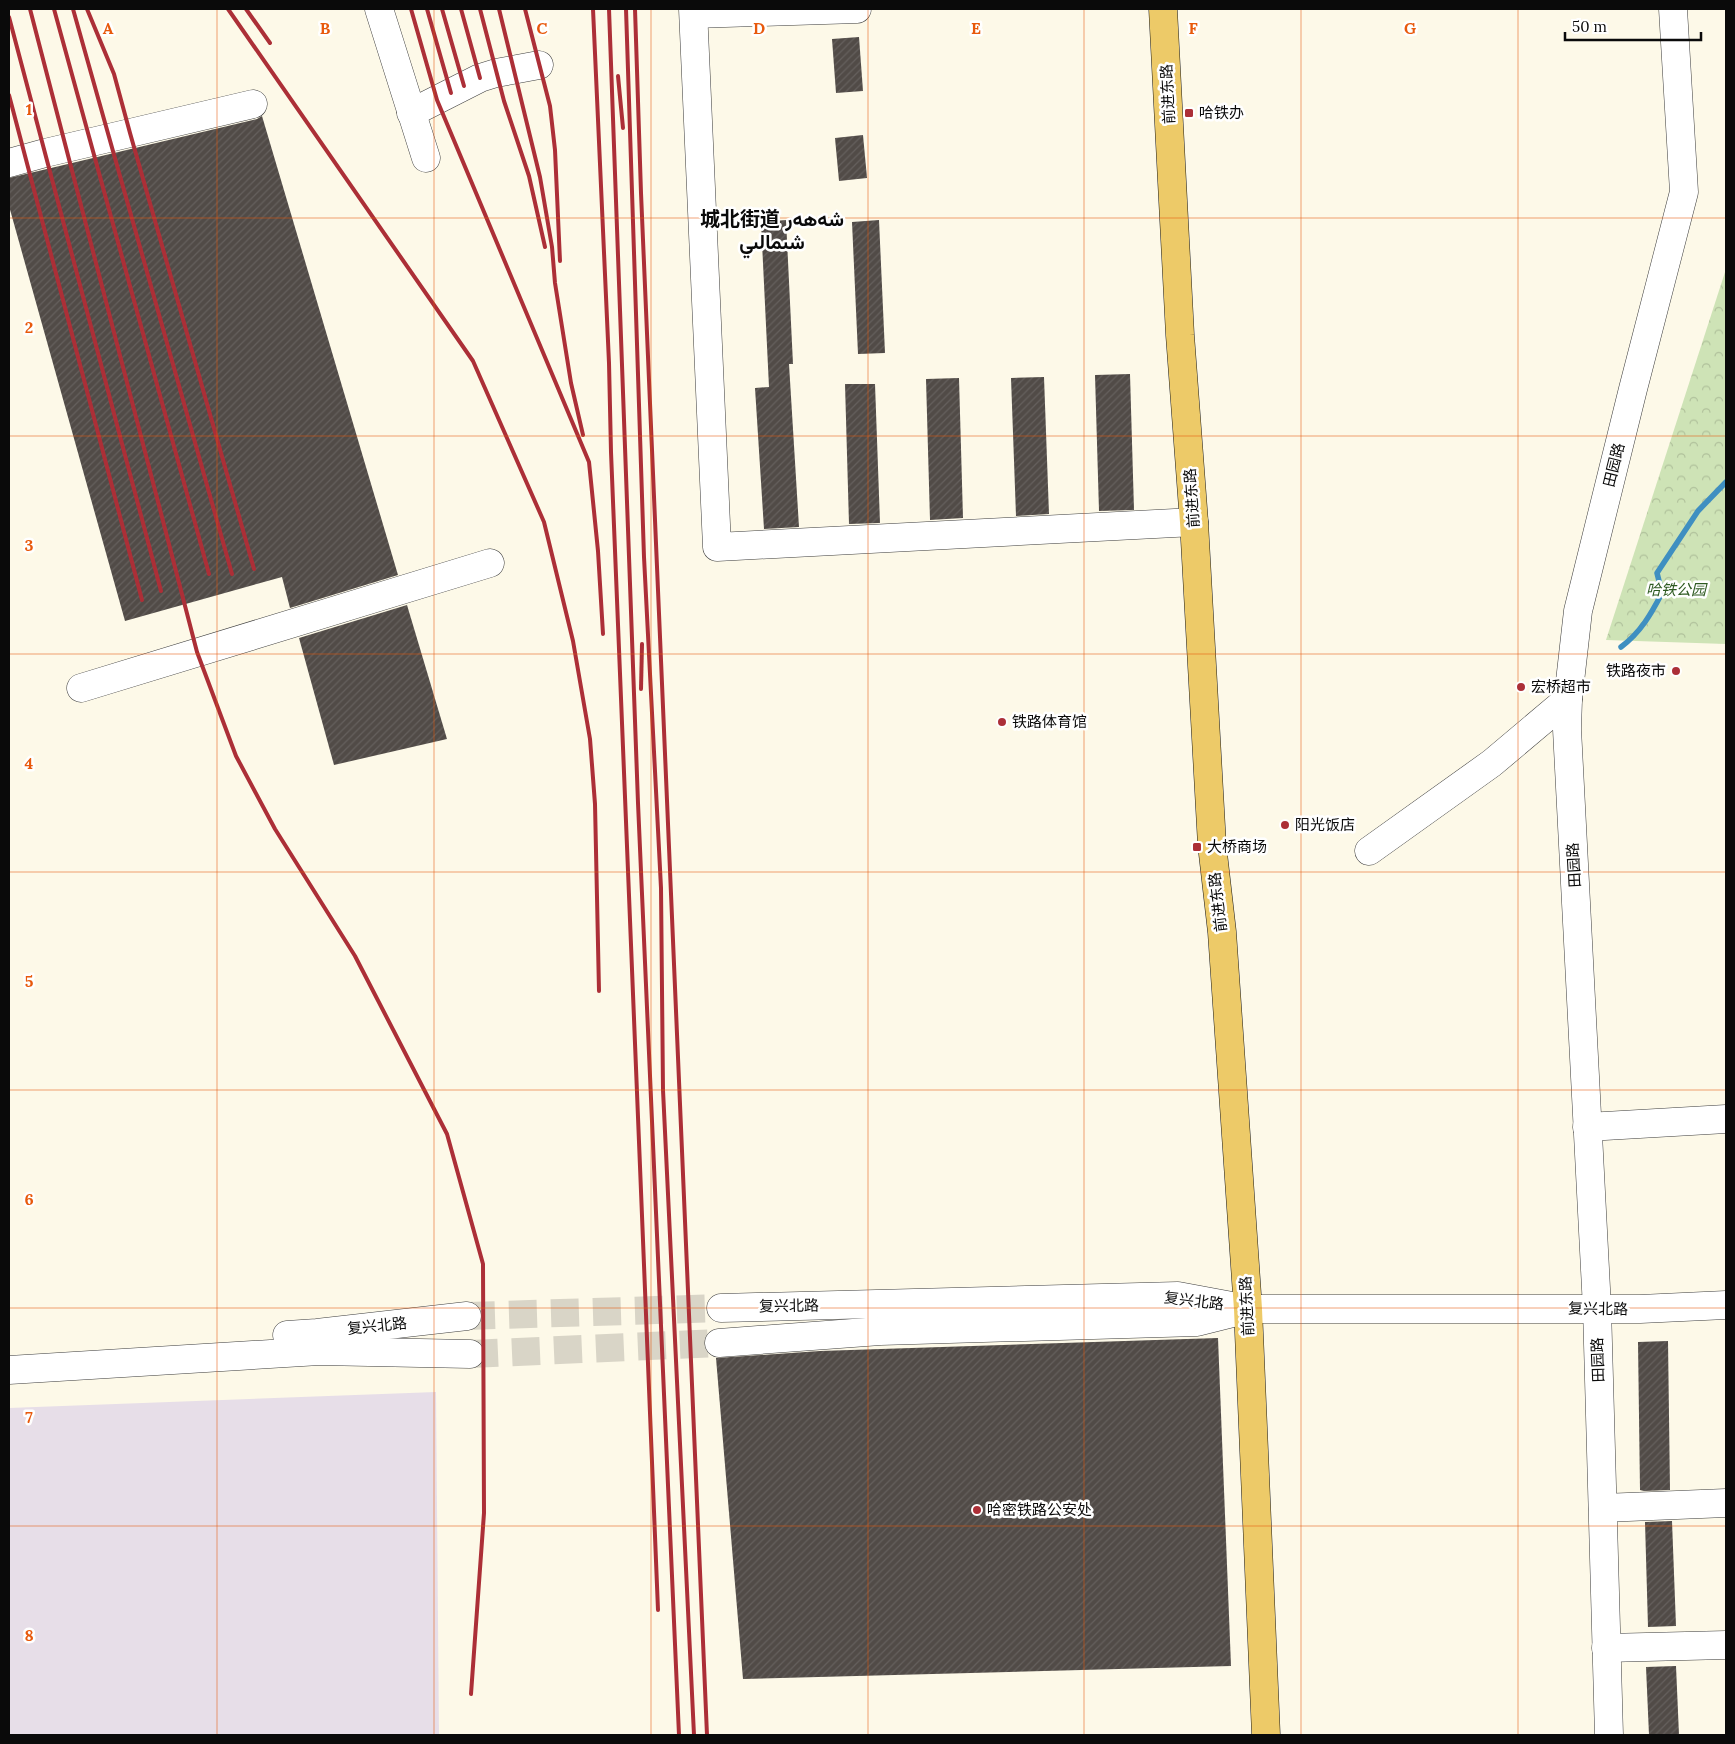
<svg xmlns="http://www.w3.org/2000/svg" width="1735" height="1744" viewBox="0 0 1735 1744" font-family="Lora,Vazirmatn,'Noto Sans SC',serif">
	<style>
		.industrial { fill: #e7dee8 }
		.park { fill: url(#park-crowns) }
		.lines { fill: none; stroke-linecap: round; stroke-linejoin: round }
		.stream { stroke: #3f8fc1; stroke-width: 5.5 }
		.building { fill: url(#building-hatch) }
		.minor-tunnel { stroke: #d9d5c7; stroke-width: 28; stroke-dasharray: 28 14; stroke-linecap: butt }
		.minor-casing { stroke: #3d3d3d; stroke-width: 29 }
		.major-casing { stroke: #1b1b1b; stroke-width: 29 }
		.minor { stroke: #fff; stroke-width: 28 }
		.major { stroke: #edca68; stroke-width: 28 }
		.rail { stroke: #ac2f37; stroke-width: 4 }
		.grid { fill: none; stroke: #e8590c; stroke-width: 1; stroke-opacity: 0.55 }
		.poi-dot { fill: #ac2f37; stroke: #fff; stroke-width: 2 }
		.labels { text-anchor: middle; stroke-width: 5; stroke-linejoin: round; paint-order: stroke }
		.street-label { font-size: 15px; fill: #0a0a0a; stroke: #fff }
		.poi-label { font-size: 15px; fill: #0a0a0a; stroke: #fff; text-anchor: start }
		.park-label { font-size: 15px; font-style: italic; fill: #2e5a21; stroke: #fff }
		.district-label { font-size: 20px; font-weight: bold; fill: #0a0a0a; stroke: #fff }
		.grid-label { font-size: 16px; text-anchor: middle; font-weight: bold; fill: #e8590c; stroke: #fff; stroke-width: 5; stroke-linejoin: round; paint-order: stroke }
	</style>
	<defs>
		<pattern id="park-crowns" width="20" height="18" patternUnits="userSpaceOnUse" patternTransform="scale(1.25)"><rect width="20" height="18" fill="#cee3b6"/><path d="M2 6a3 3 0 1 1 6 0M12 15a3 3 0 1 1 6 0" fill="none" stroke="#b0c19b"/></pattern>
		<pattern id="building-hatch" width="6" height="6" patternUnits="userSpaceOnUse" patternTransform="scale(1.25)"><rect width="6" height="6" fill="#514b47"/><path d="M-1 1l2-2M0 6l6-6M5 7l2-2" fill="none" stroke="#65605d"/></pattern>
	</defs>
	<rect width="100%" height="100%" fill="#fdf9e8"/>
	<path class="industrial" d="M436,1392l3,343h-430v-327z"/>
	<path class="park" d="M1726,269v375l-120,-4z"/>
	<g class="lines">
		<path class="stream" d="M1621,647c20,-15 30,-33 41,-54l-5,-20 41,-62 28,-29"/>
	</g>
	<g class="building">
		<path d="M859,37l4,54 -27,2 -4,-54z"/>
		<path d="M262,116l136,459 -108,33 -8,-31 -157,44 -116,-415v-28l248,-59z"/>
		<path d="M863,135l4,43 -28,3 -4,-43z"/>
		<path d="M786,220l7,144h-4l10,163 -35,2 -9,-141 14,-1 -8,-165z"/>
		<path d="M879,220l6,133 -27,1 -6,-132z"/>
		<path d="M1130,374l4,136 -35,1 -4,-136z"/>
		<path d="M1044,377l5,137 -33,2 -5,-138z"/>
		<path d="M959,378l4,140 -33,2 -4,-141z"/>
		<path d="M845,384h30l5,139 -31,1z"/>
		<path d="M407,605l40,134 -113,26 -35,-127z"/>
		<path d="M1218,1338l13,328 -488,13 -27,-321 104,-7z"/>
		<path d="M1668,1341l2,149 -26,1 -4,-1 -2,-148z"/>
		<path d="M1672,1521l4,105 -28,1 -3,-105z"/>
		<path d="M1676,1666l3,69h-30l-3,-68z"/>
	</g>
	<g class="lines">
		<g class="minor-tunnel">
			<path d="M467,1316l254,-8"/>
			<path d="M470,1354l249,-11"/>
		</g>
		<g class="minor-casing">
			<g id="minor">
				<path d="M379,9l47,149"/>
				<path d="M693,9l24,538 477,-25"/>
				<path d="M694,14l163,-5"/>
				<path d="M411,113l69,-35 16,-5 43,-8"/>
				<path d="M9,163l36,-10 208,-49"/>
				<path d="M81,688l409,-125"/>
				<path d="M1369,851l123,-88 76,-64"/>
				<path d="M1587,1127l139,-8"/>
				<path d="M721,1308l457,-12 70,13h392l86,-4"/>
				<path d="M287,1335l30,-2 150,-17"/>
				<path d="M719,1343l161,-12 317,-9 40,-10"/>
				<path d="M9,1370l310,-19 151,3"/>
				<path d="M1603,1508l123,-5"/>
				<path d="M1606,1648l120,-3"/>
				<path d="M1609,1735l-12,-427 -30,-579 1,-30 10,-88 55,-222 51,-197 -11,-183"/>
			</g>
		</g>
		<g class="major-casing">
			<path id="major" d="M1163,9l17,326 14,187 18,323 10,87 26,377 18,426"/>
		</g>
		<use href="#minor" class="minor"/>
		<use href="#major" class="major"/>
		<g class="rail">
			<path d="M30,9l167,643 39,104 39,73 80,127 92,178 36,130 1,249 -13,181"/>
			<path d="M54,9l155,565"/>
			<path d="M73,9l159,565"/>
			<path d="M87,9l27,65 16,59 124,436"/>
			<path d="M228,9l245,352 71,161 29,119 17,98 5,65 4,187"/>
			<path d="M246,9l24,34"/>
			<path d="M411,9l26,91 152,362 9,89 5,83"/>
			<path d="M427,9l24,84"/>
			<path d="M442,9l22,77"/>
			<path d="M461,9l19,69"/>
			<path d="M480,9l24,92 25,75 16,71"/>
			<path d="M499,9l41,168 12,70 3,36 16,100 12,52"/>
			<path d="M525,9l25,97 5,44 5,111"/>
			<path d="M593,9l16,354 2,89 47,1158"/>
			<path d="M609,9l29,794 41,932"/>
			<path d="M626,9l18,548 17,331 2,202 31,645"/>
			<path d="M635,9l6,184 66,1542"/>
			<path d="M9,17l152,574"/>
			<path d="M618,76l5,52"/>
			<path d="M9,95l133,505"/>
			<path d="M641,689l1,-45"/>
		</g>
	</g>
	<path class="grid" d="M217,9v1726M434,9v1726M651,9v1726M868,9v1726M1084,9v1726M1301,9v1726M1518,9v1726M9,218h1717M9,436h1717M9,654h1717M9,872h1717M9,1090h1717M9,1308h1717M9,1526h1717"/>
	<g class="poi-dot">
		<rect x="1184" y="108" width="10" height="10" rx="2.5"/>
		<circle cx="1676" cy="671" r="5"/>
		<circle cx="1521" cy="687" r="5"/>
		<circle cx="1002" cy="722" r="5"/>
		<circle cx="1285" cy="825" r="5"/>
		<rect x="1192" y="842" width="10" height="10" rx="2.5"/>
		<circle cx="977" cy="1510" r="5"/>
	</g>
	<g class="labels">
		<g class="street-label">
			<text transform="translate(1168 94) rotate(-93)" y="5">前进东路</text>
			<text transform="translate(1614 465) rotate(-76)" y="5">田园路</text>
			<text transform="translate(1192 498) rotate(-94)" y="5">前进东路</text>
			<text transform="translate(1574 865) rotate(-93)" y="5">田园路</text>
			<text transform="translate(1218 902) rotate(-97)" y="5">前进东路</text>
			<text transform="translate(1194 1301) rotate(7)" y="5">复兴北路</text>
			<text transform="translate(789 1306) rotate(-1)" y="5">复兴北路</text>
			<text transform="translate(1247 1306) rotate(-93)" y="5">前进东路</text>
			<text transform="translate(1598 1309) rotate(1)" y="5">复兴北路</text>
			<text transform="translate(377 1326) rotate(-6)" y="5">复兴北路</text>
			<text transform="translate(1598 1360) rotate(-92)" y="5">田园路</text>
		</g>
		<g class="poi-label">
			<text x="1199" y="118">哈铁办</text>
			<text x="1666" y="676" text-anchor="end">铁路夜市</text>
			<text x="1531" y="692">宏桥超市</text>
			<text x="1012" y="727">铁路体育馆</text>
			<text x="1295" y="830">阳光饭店</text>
			<text x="1207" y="852">大桥商场</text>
			<text x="987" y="1515">哈密铁路公安处</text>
		</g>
		<g class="park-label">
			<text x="1676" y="595">哈铁公园</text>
		</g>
		<g class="district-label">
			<text x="772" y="226">城北街道 شەھەر<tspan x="772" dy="23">شىمالىي</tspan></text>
		</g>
	</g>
	<g class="grid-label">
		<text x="108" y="34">A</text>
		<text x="325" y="34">B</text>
		<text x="542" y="34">C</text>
		<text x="759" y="34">D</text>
		<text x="976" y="34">E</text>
		<text x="1193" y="34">F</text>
		<text x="1410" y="34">G</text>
		<text x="29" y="115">1</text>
		<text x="29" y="333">2</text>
		<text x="29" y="551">3</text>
		<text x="29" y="769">4</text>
		<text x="29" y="987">5</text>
		<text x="29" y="1205">6</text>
		<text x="29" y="1423">7</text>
		<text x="29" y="1641">8</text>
	</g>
	<rect width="1735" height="1744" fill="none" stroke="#0a0a0a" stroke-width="20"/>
	<path d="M1565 32v8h136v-8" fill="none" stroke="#0a0a0a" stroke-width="2.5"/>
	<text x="1572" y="32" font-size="15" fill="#0a0a0a" stroke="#ffffff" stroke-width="4" paint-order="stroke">50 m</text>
</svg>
